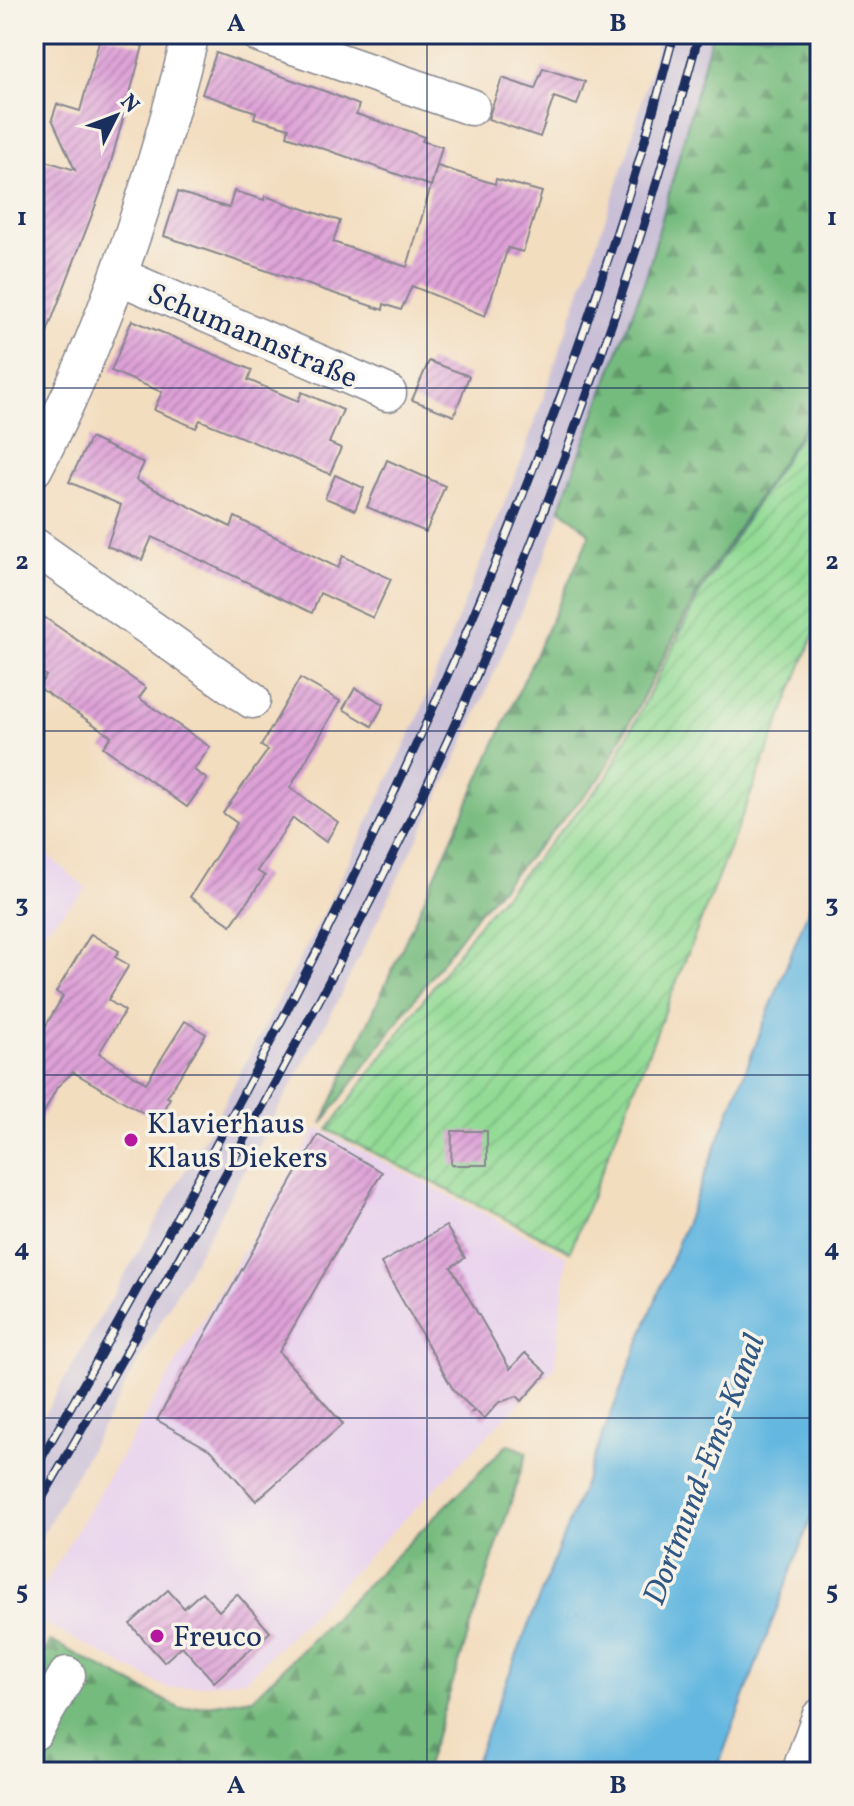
<svg xmlns="http://www.w3.org/2000/svg" width="854" height="1806" viewBox="0 0 854 1806" font-family="Vollkorn,serif">
	<style>
		.built { fill: #e8d2ee }
		.railway { fill: #c9bfd7 }
		.forest { fill: url(#forest-firs); stroke: #48756e; stroke-width: 2 }
		.garden { fill: url(#garden-furrows); stroke: #57857a; stroke-width: 2 }
		.water { fill: #64b7e0; stroke: #40739f; stroke-width: 2 }
		.building { fill: url(#building-hatch) }
		.lines { fill: none; stroke-linecap: round; stroke-linejoin: round }
		.street-casing { stroke: #87868e; stroke-width: 39 }
		.street { stroke: #fff; stroke-width: 36 }
		.rail-casing { stroke: #1b2f5e; stroke-width: 9 }
		.rail { stroke: #f7f3e8; stroke-width: 6; stroke-dasharray: 18; stroke-linecap: butt }
		.grid { fill: none; stroke: #1b2f5e; stroke-width: 2; stroke-opacity: 0.55 }
		.poi-dot { fill: #b5179e; stroke: #f7f3e8; stroke-width: 3 }
		.labels { text-anchor: middle; stroke-width: 7; stroke-linejoin: round; paint-order: stroke }
		.street-label { font-size: 30px; fill: #1b2f5e; stroke: #f7f3e8 }
		.poi-label { font-size: 30px; fill: #1b2f5e; stroke: #f7f3e8; text-anchor: start }
		.water-label { font-size: 32px; font-style: italic; fill: #315885; stroke: #f7f3e8 }
		.neatline { fill: none; stroke: #1b2f5e; stroke-width: 3 }
		.grid-label { font-size: 26px; text-anchor: middle; font-weight: bold; fill: #1b2f5e }
	</style>
	<defs>
		<pattern id="forest-firs" width="22" height="20" patternUnits="userSpaceOnUse" patternTransform="scale(2)"><rect width="22" height="20" fill="#76bb7e"/><path d="M5 1l3.5 6h-7zM16 11l3.5 6h-7z" fill="#60986a"/></pattern>
		<pattern id="garden-furrows" width="10" height="10" patternUnits="userSpaceOnUse" patternTransform="scale(2)"><rect width="10" height="10" fill="#93db95"/><path d="M-1 1l2-2M0 10L10 0M9 11l2-2" fill="none" stroke="#7ebc83"/></pattern>
		<pattern id="building-hatch" width="6" height="6" patternUnits="userSpaceOnUse" patternTransform="scale(2)"><rect width="6" height="6" fill="#dea1d7"/><path d="M-1 1l2-2M0 6l6-6M5 7l2-2" fill="none" stroke="#b384b2"/></pattern>
	</defs>
	<rect width="100%" height="100%" fill="#f7f3e8"/>
	<filter id="ink" filterUnits="userSpaceOnUse"><feTurbulence type="fractalNoise" baseFrequency=".0125" numOctaves="2"/><feDisplacementMap in="SourceGraphic" scale="16" xChannelSelector="R" yChannelSelector="G"/><feConvolveMatrix kernelMatrix="1 2 1 2 8 2 1 2 1" color-interpolation-filters="sRGB"/></filter>
	<filter id="wash" filterUnits="userSpaceOnUse"><feTurbulence type="fractalNoise" baseFrequency=".006" numOctaves="4" result="noise"/><feDisplacementMap in="SourceGraphic" scale="32" xChannelSelector="R" yChannelSelector="G"/><feGaussianBlur stdDeviation="1.8" result="paint"/><feColorMatrix in="noise" values="0 0 0 0 0 0 0 0 0 0 0 0 0 0 0 0 0 1.4 0 .05"/><feComposite in="paint" operator="in"/></filter>
	<g filter="url(#wash)">
		<rect width="100%" height="100%" fill="#f3ddbf"/>
		<g class="built">
			<path d="M34,843l53,46 -53,51z"/>
			<path d="M317,1128l250,128 -12,111 -308,312 -78,10 -135,-71v-16z"/>
		</g>
		<path class="railway" d="M660,34h52l-65,240 -105,291 -92,208 -117,237 -299,540v-118l192,-332 100,-191 91,-188 105,-262 105,-303z"/>
		<g class="forest">
			<path d="M712,34h108v368l-120,186 -99,189 -122,135 -157,212 267,-587 -1,-5 -28,-24 87,-234z"/>
			<path d="M508,1444l19,8 -103,320h-390v-104l17,-27 130,68 72,-11z"/>
		</g>
		<path class="garden" d="M820,404v215l-250,632 -242,-121 153,-209 125,-142 95,-188z"/>
		<path class="water" d="M820,880v614l-104,278h-245z"/>
		<g id="blocks">
			<g class="building">
				<path d="M101,34l42,12 -35,127 -74,193v-176l12,-29 29,9 -23,-51 5,-15 23,7z"/>
				<path d="M216,53l111,39 32,13 -3,9 53,17 15,6 -2,4 20,6 -11,39 -144,-50 2,-8 -35,-10 2,-6 -54,-18z"/>
				<path d="M543,68l42,14 -8,23 -23,-8 -14,40 -52,-18 14,-41 33,11z"/>
				<path d="M437,166l58,18 1,-5 46,13 -19,60 -15,-4 -23,68 -73,-30 -11,24 -17,-6 -1,6 -219,-74 14,-44 51,16 5,-17 30,9 1,-4 75,25 -7,21 74,25z"/>
				<path d="M132,320l120,50 -4,10 50,21 4,-9 41,18 -14,33 12,5 -11,26 -130,-54 -4,8 -42,-18 8,-18 -51,-21z"/>
				<path d="M429,361l40,15 -15,40 -42,-16z"/>
				<path d="M90,438l54,25 -8,17 95,47 4,-10 103,51 5,-12 48,23 -18,39 -53,-25 -8,20 -160,-76 -10,23 -35,-14 14,-41 -52,-23z"/>
				<path d="M387,460l58,26 -19,46 -59,-25z"/>
				<path d="M335,475l29,13 -9,22 -30,-12z"/>
				<path d="M34,610l112,78 -7,10 71,49 -16,23 13,9 -20,28 -84,-60 8,-11 -73,-49 8,-11 -12,-9z"/>
				<path d="M300,678l40,23 -50,87 48,34 -12,20 -33,-24 -36,53 8,5 -34,49 -41,-28 47,-74 -14,-10 45,-63 -7,-4z"/>
				<path d="M355,688l29,16 -12,22 -29,-17z"/>
				<path d="M91,934l28,17 -4,6 14,8 -21,35 17,11 -26,42 47,30 39,-62 21,13 -39,63 3,1 -13,23 -84,-49 -16,15 -23,45v-86l29,-50 -7,-4z"/>
				<path d="M452,1131h35v34h-36z"/>
				<path d="M318,1135l64,37 -103,180 64,72 -87,77 -44,-50 -55,-31z"/>
				<path d="M446,1226l19,32 -14,9 59,102 15,-16 22,20 -25,28 -5,-5 -19,7 -14,16 -8,-8 -4,1 2,-2 -20,-19 -73,-128z"/>
				<path d="M168,1590l16,18 18,-16 17,19 18,-17 33,38 -56,50 -32,-36 -18,16 -34,-38z"/>
			</g>
		</g>
	</g>
	<g filter="url(#ink)">
		<use href="#blocks" fill-opacity="0" stroke="#87868e" stroke-width="2"/>
		<g class="lines">
			<g class="street-casing">
				<g id="street">
					<path d="M259,34l212,73"/>
					<path d="M119,276l269,117"/>
					<path d="M34,469c72,-138 119,-285 157,-435"/>
					<path d="M34,546l218,154"/>
					<path d="M34,1732l33,-57"/>
					<path d="M800,1772l20,-55"/>
				</g>
			</g>
			<use href="#street" class="street"/>
			<g class="rail-casing">
				<g id="rail">
					<path d="M34,1471c261,-454 509,-926 640,-1437"/>
					<path d="M34,1512c118,-203 233,-407 339,-616 138,-274 247,-565 326,-862"/>
				</g>
			</g>
			<use href="#rail" class="rail"/>
		</g>
	</g>
	<path class="grid" d="M427,34v1738M34,388h786M34,731h786M34,1075h786M34,1418h786"/>
	<g class="poi-dot">
		<circle cx="131" cy="1140" r="8"/>
		<circle cx="157" cy="1636" r="8"/>
	</g>
	<g class="labels">
		<g class="street-label">
			<text transform="translate(253 335) rotate(23)" y="10">Schumannstraße</text>
		</g>
		<g class="poi-label">
			<text x="147" y="1133">Klavierhaus<tspan x="147" dy="34">Klaus Diekers</tspan></text>
			<text x="173" y="1646">Freuco</text>
		</g>
		<g class="water-label">
			<text transform="translate(703 1469) rotate(-69)" y="11">Dortmund-Ems-Kanal</text>
		</g>
	</g>
	<rect width="854" height="1806" fill="none" stroke="#f7f3e8" stroke-width="88"/>
	<g transform="translate(116 116) rotate(48)" stroke="#f7f3e8" stroke-width="6" paint-order="stroke">
	<path d="M0-6L14 30L0 20L-14 30Z" fill="#1b2f5e"/>
	<text y="-12" font-size="22" font-weight="bold" text-anchor="middle" fill="#1b2f5e">N</text>
	</g>
	<rect x="44" y="44" width="766" height="1718" class="neatline"/>
	<g class="grid-label">
		<text x="236" y="31">A</text>
		<text x="618" y="31">B</text>
		<text x="22" y="225">1</text>
		<text x="832" y="225">1</text>
		<text x="22" y="569">2</text>
		<text x="832" y="569">2</text>
		<text x="22" y="912">3</text>
		<text x="832" y="912">3</text>
		<text x="22" y="1256">4</text>
		<text x="832" y="1256">4</text>
		<text x="22" y="1599">5</text>
		<text x="832" y="1599">5</text>
		<text x="236" y="1793">A</text>
		<text x="618" y="1793">B</text>
	</g>
</svg>
